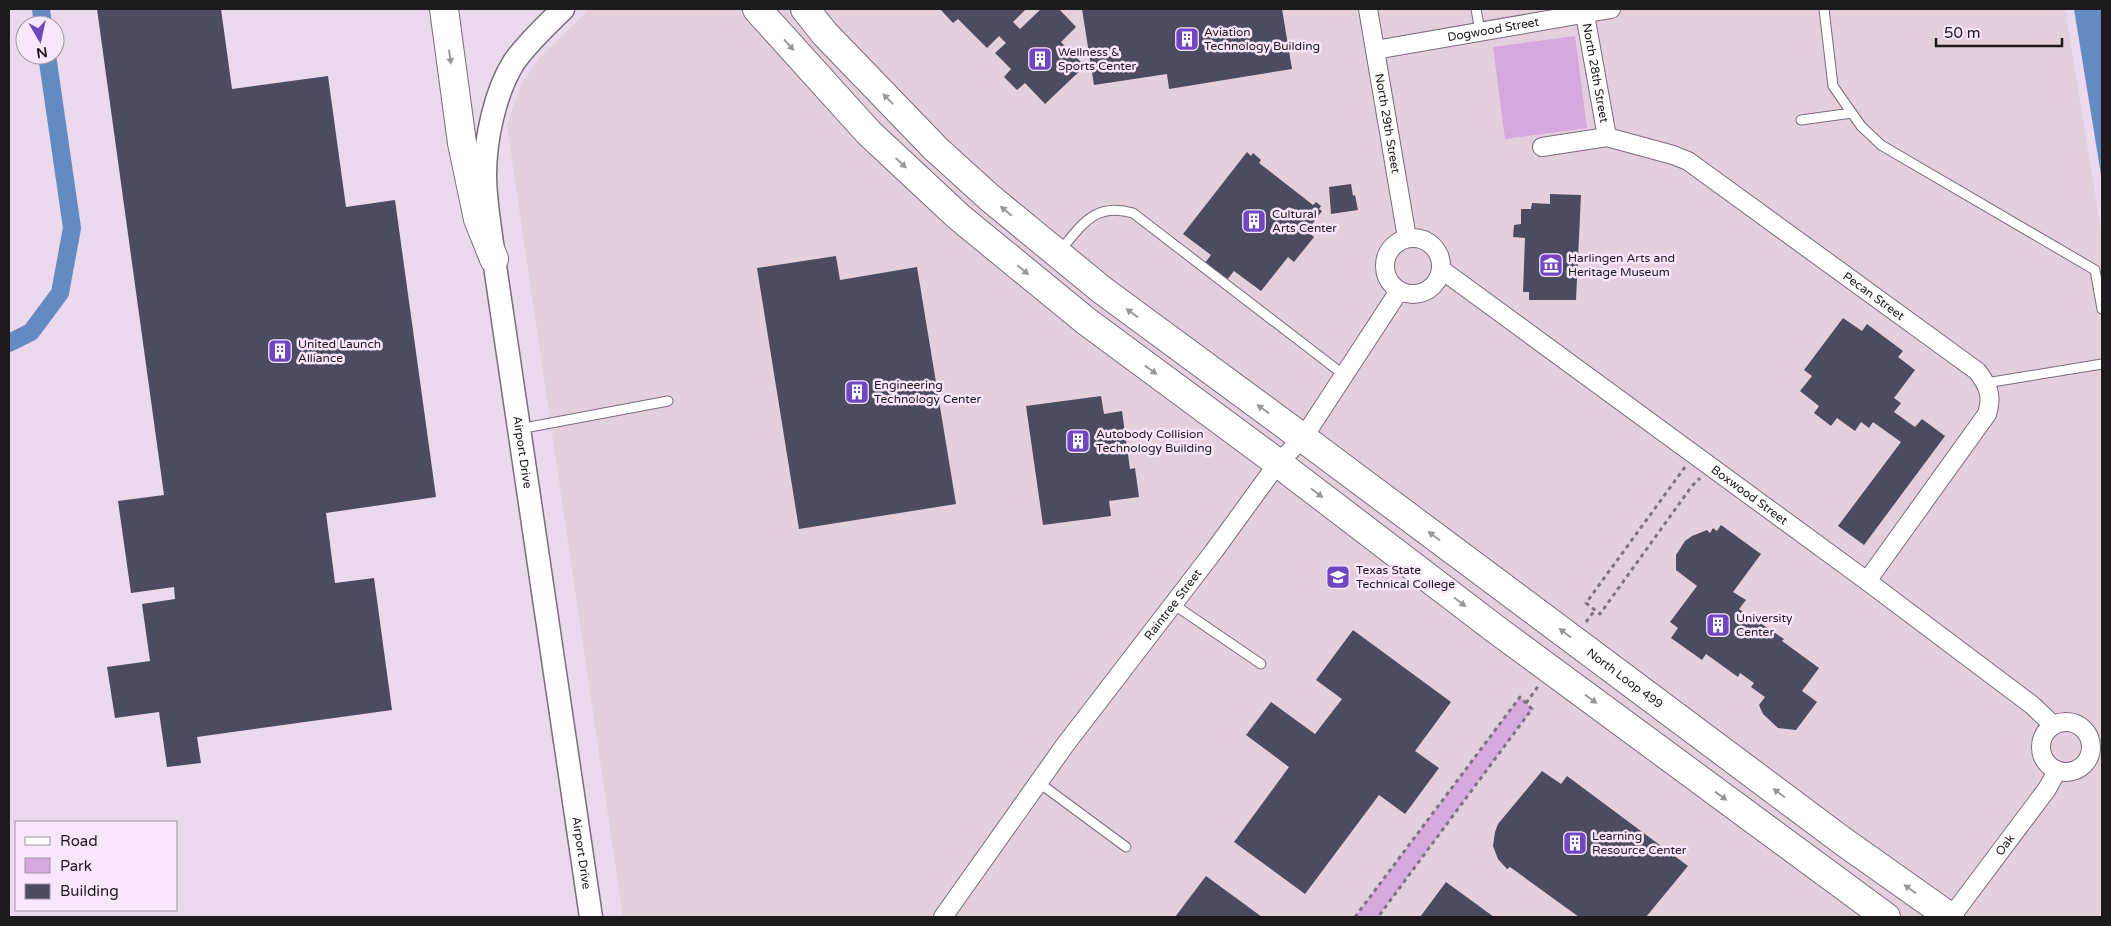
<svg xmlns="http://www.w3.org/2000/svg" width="2111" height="926" viewBox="0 0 2111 926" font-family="'Varela Round',sans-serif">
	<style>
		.education { fill: #e4cfdd }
		.green { fill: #d5a9dd }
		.water { fill: #638ac1 }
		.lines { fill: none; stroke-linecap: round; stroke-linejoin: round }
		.canal { stroke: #638ac1; stroke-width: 18 }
		.building { fill: #4d4b5f }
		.service-casing { stroke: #7b6b7d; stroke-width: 11 }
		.minor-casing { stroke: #7b6b7d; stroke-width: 20 }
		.tertiary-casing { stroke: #7b6b7d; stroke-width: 25 }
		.primary-casing { stroke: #7b6b7d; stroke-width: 30 }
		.path { stroke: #7e7280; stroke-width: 3; stroke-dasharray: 4 4; stroke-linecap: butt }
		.service { stroke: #fff; stroke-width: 9 }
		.minor { stroke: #fff; stroke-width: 18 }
		.tertiary { stroke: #fff; stroke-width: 22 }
		.primary { stroke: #fff; stroke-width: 28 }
		.oneway { fill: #9a979a }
		.labels { text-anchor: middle; stroke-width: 5; stroke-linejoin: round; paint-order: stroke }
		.street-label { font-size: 12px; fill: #1e181f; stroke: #f8e6fb }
		.poi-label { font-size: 12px; fill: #1e181f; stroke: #f8e6fb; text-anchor: start }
	</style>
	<rect width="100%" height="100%" fill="#ebd9ee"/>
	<path class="education" d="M589,9h1476l37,227v681h-1479l-116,-791 14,-42 19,-27z"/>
	<g class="green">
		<path d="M1575,36l12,92 -82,11 -12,-92z"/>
		<path d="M1520,697l12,12 -154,208h-23z"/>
	</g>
	<path class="water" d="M2074,9h28v172z"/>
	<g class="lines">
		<g class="canal">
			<path d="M41,9l2,16"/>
			<path d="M9,343l22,-11 29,-39 12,-65 -25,-173"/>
		</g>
	</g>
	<g class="building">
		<path d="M97,9h124l11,80 96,-13 18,131 49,-7 41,297 -110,16 9,70 39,-5 18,132 -195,27 4,26 -34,4 -8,-55 -44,6 -8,-51 43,-6 -8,-57 33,-5 -1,-12 -43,6 -13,-92 46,-6z"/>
		<path d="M943,9h83l-13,13 7,7 21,-20h18l17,18 -15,15 24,24 -40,38 -20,-21 -8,7 -13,-13 7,-8 -16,-16 11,-10 -7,-7 -12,12 -29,-29 -5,4 -12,-13z"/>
		<path d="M1082,9h200l10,60 -123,20 -2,-15 -73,11z"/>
		<path d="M1247,152l4,4 2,-3 8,7 -2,3 54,42 3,-3 5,4 -2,3 3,2 -15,20 7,6 -20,25 -6,-5 -27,34 -27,-20 -11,14 -22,-17 10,-13 -28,-21z"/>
		<path d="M1351,184l2,12 2,-1 3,15 -27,4 -2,-27z"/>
		<path d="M1550,194l31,1 -5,105h-47v-8h-6l2,-54 -12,-1 1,-12 7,-1v-15h10l1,-6 18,1z"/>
		<path d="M836,256l4,24 77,-13 39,237 -157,25 -42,-261z"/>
		<path d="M1843,318l19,13 5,-7 36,27 -5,6 17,13 -21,28 7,5 -7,9 21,15 7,-8 23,17 -81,109 -26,-19 63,-84 -28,-20 -4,6 -8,-6 -6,9 -18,-13 -6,8 -17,-13 5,-7 -19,-15 12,-15 -8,-6z"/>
		<path d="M1101,396l3,18 18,-3 8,58 5,-1 4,29 -30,4 2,15 -68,9 -17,-119z"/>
		<path d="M1721,525l40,29 -28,38 13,8 -7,9 45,30 -2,2 37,27 -17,23 15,11 -21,28 -18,-2 -15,-14 -4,-9 6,-8 -14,-10 3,-4 -14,-10 -2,4 -32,-23 -4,6 -31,-22 7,-10 -8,-6 27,-36 -21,-16v-15l9,-14 7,-5 15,-6 3,3 3,-5 4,3z"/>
		<path d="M1353,630l98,72 -36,49 24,17 -34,46 -26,-19 -74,99 -71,-52 55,-75 -43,-32 25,-33 44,32 27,-35 -26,-19z"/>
		<path d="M1542,771l19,13 6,-8 121,90 -42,51h-67l-69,-50 -3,2 -9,-10 -5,-13 2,-14 3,-8z"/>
		<path d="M1206,876l56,41h-87z"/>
		<path d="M1446,882l48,35h-74z"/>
	</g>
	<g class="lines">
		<g class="service-casing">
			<g id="service">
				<path d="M1476,9l4,22"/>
				<path d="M1824,9l9,77 28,40 20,19 214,125 7,39"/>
				<path d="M1801,120l51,-7"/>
				<path d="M1059,252c23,-27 35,-50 74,-39l211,162"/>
				<path d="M1986,383l116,-19"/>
				<path d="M519,429l149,-28"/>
				<path d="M1173,604l88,60"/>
				<path d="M1038,782l88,65"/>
			</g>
		</g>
		<g class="minor-casing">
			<g id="minor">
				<path id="s1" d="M1368,9l39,229"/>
				<path id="s2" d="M1584,9l23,128"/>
				<path id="s3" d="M1375,50l236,-41"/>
				<path id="s4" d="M1542,147l65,-10 66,18 15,6 289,210c11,14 16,25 10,43l-120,167"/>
				<circle cx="1413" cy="266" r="28"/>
				<path id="s5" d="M1442,270l425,311 165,124 21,20"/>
				<circle cx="2066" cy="747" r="25"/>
				<path id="s6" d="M943,917l122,-172 149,-194 64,-88 25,-25 96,-147"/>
				<path id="s7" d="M1951,917l96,-128 10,-18"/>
			</g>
		</g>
		<g class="tertiary-casing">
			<g id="tertiary">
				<path id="s8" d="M563,9c-17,17 -35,33 -49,53 -19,30 -29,78 -29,113 0,28 6,56 9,84l97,658"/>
			</g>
		</g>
		<g class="primary-casing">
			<g id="primary">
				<path d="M444,9l18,134 16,76 16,40"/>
				<path d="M757,9l112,124 90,84 127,104 192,142 216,165 392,289"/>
				<path id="s9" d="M805,9l20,25 111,115 54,49 112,92 201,148 541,404 106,75"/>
			</g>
		</g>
		<g class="path">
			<path d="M1685,467l-99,136 14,11 92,-128 8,-8"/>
			<path d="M1586,622l9,-12"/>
			<path d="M1526,703l13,-18"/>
			<path d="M1355,917l165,-220 12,12 -154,208"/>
		</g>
		<use href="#service" class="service"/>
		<use href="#minor" class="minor"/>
		<use href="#tertiary" class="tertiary"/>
		<use href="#primary" class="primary"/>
	</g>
	<defs><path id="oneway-solid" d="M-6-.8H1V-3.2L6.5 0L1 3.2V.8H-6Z" transform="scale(1.25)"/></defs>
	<g class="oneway">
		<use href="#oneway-solid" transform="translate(789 45) rotate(48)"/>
		<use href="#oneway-solid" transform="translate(450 57) rotate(82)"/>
		<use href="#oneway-solid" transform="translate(888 99) rotate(-134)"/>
		<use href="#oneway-solid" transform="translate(901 163) rotate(43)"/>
		<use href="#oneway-solid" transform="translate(1006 211) rotate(-140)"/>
		<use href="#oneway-solid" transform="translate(1023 270) rotate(39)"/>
		<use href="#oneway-solid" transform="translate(1132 313) rotate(-144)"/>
		<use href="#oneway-solid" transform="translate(1151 370) rotate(36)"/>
		<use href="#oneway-solid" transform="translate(1263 409) rotate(-144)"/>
		<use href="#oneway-solid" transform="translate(1317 493) rotate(37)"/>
		<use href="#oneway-solid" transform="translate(1434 536) rotate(-143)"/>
		<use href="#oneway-solid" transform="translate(1460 602) rotate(37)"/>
		<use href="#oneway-solid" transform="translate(1565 633) rotate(-143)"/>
		<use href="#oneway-solid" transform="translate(1591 699) rotate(36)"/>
		<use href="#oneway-solid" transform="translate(1779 793) rotate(-143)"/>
		<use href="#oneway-solid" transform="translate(1721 796) rotate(36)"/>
		<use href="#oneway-solid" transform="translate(1910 889) rotate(-144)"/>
	</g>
	<defs>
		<g id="building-square" transform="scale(1.25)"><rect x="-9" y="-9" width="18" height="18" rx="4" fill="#6f48c1" stroke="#f8e6fb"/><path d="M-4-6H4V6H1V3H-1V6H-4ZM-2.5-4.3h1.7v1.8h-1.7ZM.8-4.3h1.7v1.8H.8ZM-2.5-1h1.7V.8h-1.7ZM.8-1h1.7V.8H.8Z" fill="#fff"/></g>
		<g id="museum-square" transform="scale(1.25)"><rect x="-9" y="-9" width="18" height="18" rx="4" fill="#6f48c1" stroke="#f8e6fb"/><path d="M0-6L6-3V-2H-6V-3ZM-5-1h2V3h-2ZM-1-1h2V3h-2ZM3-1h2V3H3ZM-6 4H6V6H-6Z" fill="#fff"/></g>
		<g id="university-square" transform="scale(1.25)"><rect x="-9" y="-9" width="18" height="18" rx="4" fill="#6f48c1" stroke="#f8e6fb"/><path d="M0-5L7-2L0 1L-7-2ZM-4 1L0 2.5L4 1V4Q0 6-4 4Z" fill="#fff"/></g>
	</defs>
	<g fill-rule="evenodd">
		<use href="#building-square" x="1187" y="39"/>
		<use href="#building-square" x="1040" y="59"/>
		<use href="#building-square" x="1254" y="221"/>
		<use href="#museum-square" x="1551" y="265"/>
		<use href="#building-square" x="280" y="351"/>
		<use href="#building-square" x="857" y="392"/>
		<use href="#building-square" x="1078" y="441"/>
		<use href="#university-square" x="1338" y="577"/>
		<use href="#building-square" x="1718" y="625"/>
		<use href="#building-square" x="1575" y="843"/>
	</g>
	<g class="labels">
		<g class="street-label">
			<text dy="4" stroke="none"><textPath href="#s3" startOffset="120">Dogwood Street</textPath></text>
			<text dy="4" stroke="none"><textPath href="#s2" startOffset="65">North 28th Street</textPath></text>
			<text dy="4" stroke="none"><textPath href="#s1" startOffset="116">North 29th Street</textPath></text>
			<text dy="4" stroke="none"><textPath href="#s4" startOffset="380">Pecan Street</textPath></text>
			<text dy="4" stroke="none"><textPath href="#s8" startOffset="470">Airport Drive</textPath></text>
			<text dy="4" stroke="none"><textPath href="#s5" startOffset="381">Boxwood Street</textPath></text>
			<text dy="4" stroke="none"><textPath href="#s6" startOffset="388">Raintree Street</textPath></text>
			<text dy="4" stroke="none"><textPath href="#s9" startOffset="1061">North Loop 499</textPath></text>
			<text dy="4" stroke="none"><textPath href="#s7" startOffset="90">Oak</textPath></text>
			<text dy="4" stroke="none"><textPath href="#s8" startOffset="875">Airport Drive</textPath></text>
		</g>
		<g class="poi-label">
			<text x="1204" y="36">Aviation<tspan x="1204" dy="14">Technology Building</tspan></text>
			<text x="1058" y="56">Wellness &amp;<tspan x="1058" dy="14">Sports Center</tspan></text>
			<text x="1272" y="218">Cultural<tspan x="1272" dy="14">Arts Center</tspan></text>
			<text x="1568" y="262">Harlingen Arts and<tspan x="1568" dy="14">Heritage Museum</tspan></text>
			<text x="298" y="348">United Launch<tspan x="298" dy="14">Alliance</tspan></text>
			<text x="874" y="389">Engineering<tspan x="874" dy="14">Technology Center</tspan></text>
			<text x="1096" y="438">Autobody Collision<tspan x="1096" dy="14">Technology Building</tspan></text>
			<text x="1356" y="574">Texas State<tspan x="1356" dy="14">Technical College</tspan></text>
			<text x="1736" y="622">University<tspan x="1736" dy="14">Center</tspan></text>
			<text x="1592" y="840">Learning<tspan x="1592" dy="14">Resource Center</tspan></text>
		</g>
	</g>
	<rect width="2111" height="926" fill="none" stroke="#1e181f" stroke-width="20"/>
	<rect x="15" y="821" width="162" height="90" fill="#f8e6fb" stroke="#a194a3"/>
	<rect x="25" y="837" width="25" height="8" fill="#ffffff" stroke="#a194a3"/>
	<text x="60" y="846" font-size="15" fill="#1e181f">Road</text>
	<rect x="25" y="858" width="25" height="15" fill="#d5a9dd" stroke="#a194a3"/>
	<text x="60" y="871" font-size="15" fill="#1e181f">Park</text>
	<rect x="25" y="884" width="25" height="15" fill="#4d4b5f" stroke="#a194a3"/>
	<text x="60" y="896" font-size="15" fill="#1e181f">Building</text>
	<g transform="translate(40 40) rotate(171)"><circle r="24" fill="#f8e6fb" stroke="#a194a3"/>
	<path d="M0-4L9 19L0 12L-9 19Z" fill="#6f48c1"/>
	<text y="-8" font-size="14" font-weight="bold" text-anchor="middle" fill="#1e181f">N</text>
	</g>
	<path d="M1936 38v8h126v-8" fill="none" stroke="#1e181f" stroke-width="2.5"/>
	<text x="1944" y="38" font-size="15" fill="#1e181f" stroke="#f8e6fb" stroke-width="4" paint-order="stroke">50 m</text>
</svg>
